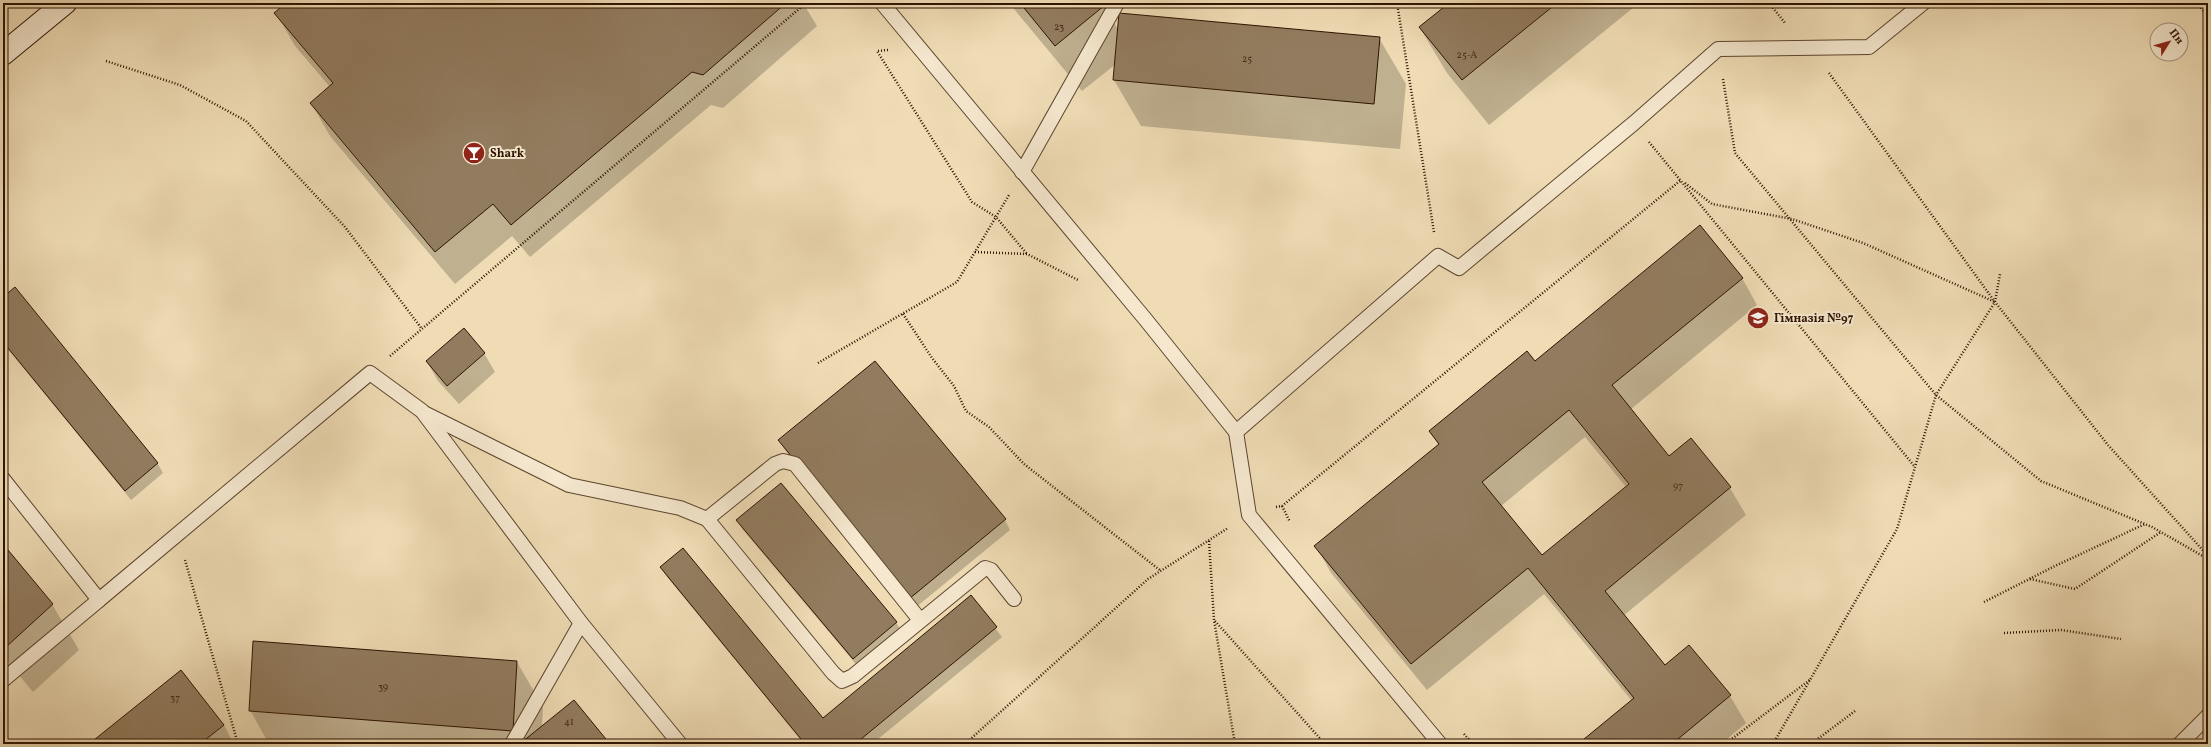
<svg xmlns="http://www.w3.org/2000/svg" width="2211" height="747" viewBox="0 0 2211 747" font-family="Vollkorn,serif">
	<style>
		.shadow { fill: #0003; fill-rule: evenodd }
		.building { fill: #927c5f; stroke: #2e1301; fill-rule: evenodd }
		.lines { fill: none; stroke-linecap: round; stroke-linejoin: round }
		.lane-casing { stroke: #5e452e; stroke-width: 16 }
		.secondary-casing { stroke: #2e1301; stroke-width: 24 }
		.path { stroke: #2e1301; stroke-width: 2.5; stroke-dasharray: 1 2; stroke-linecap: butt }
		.lane { stroke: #f5e8cf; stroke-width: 14 }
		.secondary { stroke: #f5e8cf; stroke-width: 22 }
		.labels { text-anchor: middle; stroke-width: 4; stroke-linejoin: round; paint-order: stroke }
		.number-label { font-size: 10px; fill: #472d18 }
		.poi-label { font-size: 12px; font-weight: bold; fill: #2e1301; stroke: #f5e8cf; text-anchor: start }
	</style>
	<rect width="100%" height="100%" fill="#efdcb5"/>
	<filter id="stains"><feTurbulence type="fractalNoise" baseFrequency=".005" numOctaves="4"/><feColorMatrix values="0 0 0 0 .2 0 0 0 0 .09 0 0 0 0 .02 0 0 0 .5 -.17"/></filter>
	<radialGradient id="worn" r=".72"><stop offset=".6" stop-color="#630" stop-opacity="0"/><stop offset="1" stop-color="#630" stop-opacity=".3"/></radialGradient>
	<g class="shadow">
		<path d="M287,3h516l14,23 -94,82 -12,-3 -181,152 -18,-21 -57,48 -125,-148 -19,-33 19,-16 -35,-41 -19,-33z"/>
		<path d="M1009,3h93l17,28 260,7 27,46 -6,65 -259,-23 -27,-46 2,-16 -34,27z"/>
		<path d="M1451,3h188l-150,122 -42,-52 -27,-45z"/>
		<path d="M1742,278l15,27 -127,105 39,47 21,-17 40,48 16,27 -123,101 42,50 24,-20 41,50 16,27 -25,21h-142l53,-43 -88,-107 -117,96 -96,-117 -15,-27 123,-100 -9,-15 105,-69zM1585,437l41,50 -84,70 -41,-51z"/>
		<path d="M14,289l144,175 5,9 -32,27 -128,-157v-45z"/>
		<path d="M484,353l11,19 -36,32 -21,-23 -11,-19z"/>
		<path d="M875,362l130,158 5,10 -95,78 -130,-158 -5,-9z"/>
		<path d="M737,520l159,102 6,10 -43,36 -116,-138z"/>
		<path d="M3,545l49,59 27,46 -46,42 -30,-36z"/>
		<path d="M661,568l161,151 149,-122 31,40 -130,107h-68l-137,-167z"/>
		<path d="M517,662l26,45 -1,20 66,17h-339l-19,-34z"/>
		<path d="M224,725l10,19h-144z"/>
	</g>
	<g class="building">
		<path d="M286,3h500l-83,72 -11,-3 -181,153 -18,-21 -58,48 -125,-149 23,-20 -59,-70z"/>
		<path d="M1020,3h83l2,2 -50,41z"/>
		<path d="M1449,3h108l-95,77 -43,-53z"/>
		<path d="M1119,13l261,24 -6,67 -261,-24z"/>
		<path d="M1700,225l43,53 -131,107 57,71 22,-18 40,49 -126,104 60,74 24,-20 42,50 -59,49h-94l56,-46 -106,-130 -117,96 -97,-118 125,-102 -10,-13 98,-80 8,10zM1569,410l60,74 -87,71 -60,-73z"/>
		<path d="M15,287l143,176 -33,28 -122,-149v-45z"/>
		<path d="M464,328l21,25 -38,33 -21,-25z"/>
		<path d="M875,361l131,158 -97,80 -131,-159z"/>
		<path d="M781,483l116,139 -44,37 -117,-139z"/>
		<path d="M3,544l50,60 -47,43 -3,-4z"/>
		<path d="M683,548l140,170 148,-123 26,32 -142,117h-50l-145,-177z"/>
		<path d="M253,641l264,20 -4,70 -264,-20z"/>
		<path d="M181,670l43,55 -24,19h-111z"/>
		<path d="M574,700l36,44h-87l-1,-2z"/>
	</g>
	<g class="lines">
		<g class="lane-casing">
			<g id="lane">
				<path d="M882,3l264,317 90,112 202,-176 21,12 175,-145 84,-74 151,-2 54,-44"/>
				<path d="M1022,172l95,-169"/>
				<path d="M424,413l145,72 111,23 27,11 126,154 9,8 11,-5 132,-108 6,2 23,29"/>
				<path d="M1236,432l13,83 191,229"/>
				<path d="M3,479l96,121 -96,80"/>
				<path d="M707,519l68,-55 8,-3 12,3 125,156"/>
				<path d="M99,600l271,-227 52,38 159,212 99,121"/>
				<path d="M512,744l69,-121"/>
				<path d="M2180,744l28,-28"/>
			</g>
		</g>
		<g class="secondary-casing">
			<path id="secondary" d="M3,54l62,-51"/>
		</g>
		<g class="path">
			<path d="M1397,3l37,229"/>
			<path d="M1769,3l16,20"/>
			<path d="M2197,3l11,13"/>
			<path d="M888,50l-11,1 95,151 24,15 31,37"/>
			<path d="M106,61l74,24 66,36 99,106 77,102"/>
			<path d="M1829,73l166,229 113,143 100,111"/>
			<path d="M1723,79l12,74 201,242 105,86 111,46 56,32"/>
			<path d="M1649,142l266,325"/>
			<path d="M1685,183l27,21 80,15 71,24 132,59"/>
			<path d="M975,252l52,2 51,26"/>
			<path d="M903,314l29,44 22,28 12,25 23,16 35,37 137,107"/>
			<path d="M390,356l416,-353"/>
			<path d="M818,363l139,-81 52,-87"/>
			<path d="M1282,506l8,16"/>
			<path d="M1276,507l6,-1 399,-326"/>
			<path d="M1209,541l5,79 21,124"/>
			<path d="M185,560l53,184"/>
			<path d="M2030,579l45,10 86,-57"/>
			<path d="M1984,602l71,-36 90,-42"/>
			<path d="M1215,621l110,123"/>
			<path d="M2004,633l57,-3 60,9"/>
			<path d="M1464,734l9,10"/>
			<path d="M965,744l183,-165 80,-51"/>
			<path d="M1725,744l86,-65"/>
			<path d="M1773,744l124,-215 39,-134 59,-93 5,-28"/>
			<path d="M1811,744l44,-33"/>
		</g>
		<use href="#lane" class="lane"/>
		<use href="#secondary" class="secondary"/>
	</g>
	<defs>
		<g id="bar-disc" transform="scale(1.15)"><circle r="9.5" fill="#8f2418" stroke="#f5e8cf"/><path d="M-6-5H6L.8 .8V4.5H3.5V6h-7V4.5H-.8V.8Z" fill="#fff"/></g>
		<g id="school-disc" transform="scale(1.15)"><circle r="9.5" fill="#8f2418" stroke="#f5e8cf"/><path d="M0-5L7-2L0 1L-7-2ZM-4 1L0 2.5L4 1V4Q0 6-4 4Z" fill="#fff"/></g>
	</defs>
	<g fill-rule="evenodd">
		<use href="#bar-disc" x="474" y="153"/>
		<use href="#school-disc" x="1758" y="318"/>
	</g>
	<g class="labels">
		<g class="number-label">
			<text x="1059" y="30">23</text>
			<text x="1467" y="58">25-А</text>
			<text x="1247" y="62">25</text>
			<text x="1678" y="489">97</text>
			<text x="383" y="690">39</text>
			<text x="175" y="701">37</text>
			<text x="569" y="725">41</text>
		</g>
		<g class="poi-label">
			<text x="490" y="157">Shark</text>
			<text x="1774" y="322">Гімназія №97</text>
		</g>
	</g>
	<rect width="2211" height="747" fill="none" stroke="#efdcb5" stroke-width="16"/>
	<rect x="4" y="4" width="2203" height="739" fill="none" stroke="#2e1301" stroke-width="2"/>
	<rect x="8" y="8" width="2195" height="731" fill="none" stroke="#2e1301"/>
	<g transform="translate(2169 42) rotate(53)"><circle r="19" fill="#f5e8cf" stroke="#a5937d"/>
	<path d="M0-3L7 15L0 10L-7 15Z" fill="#8f2418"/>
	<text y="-6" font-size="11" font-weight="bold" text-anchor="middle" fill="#2e1301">Пн</text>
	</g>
	<rect width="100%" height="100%" filter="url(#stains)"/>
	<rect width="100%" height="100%" fill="url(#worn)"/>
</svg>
